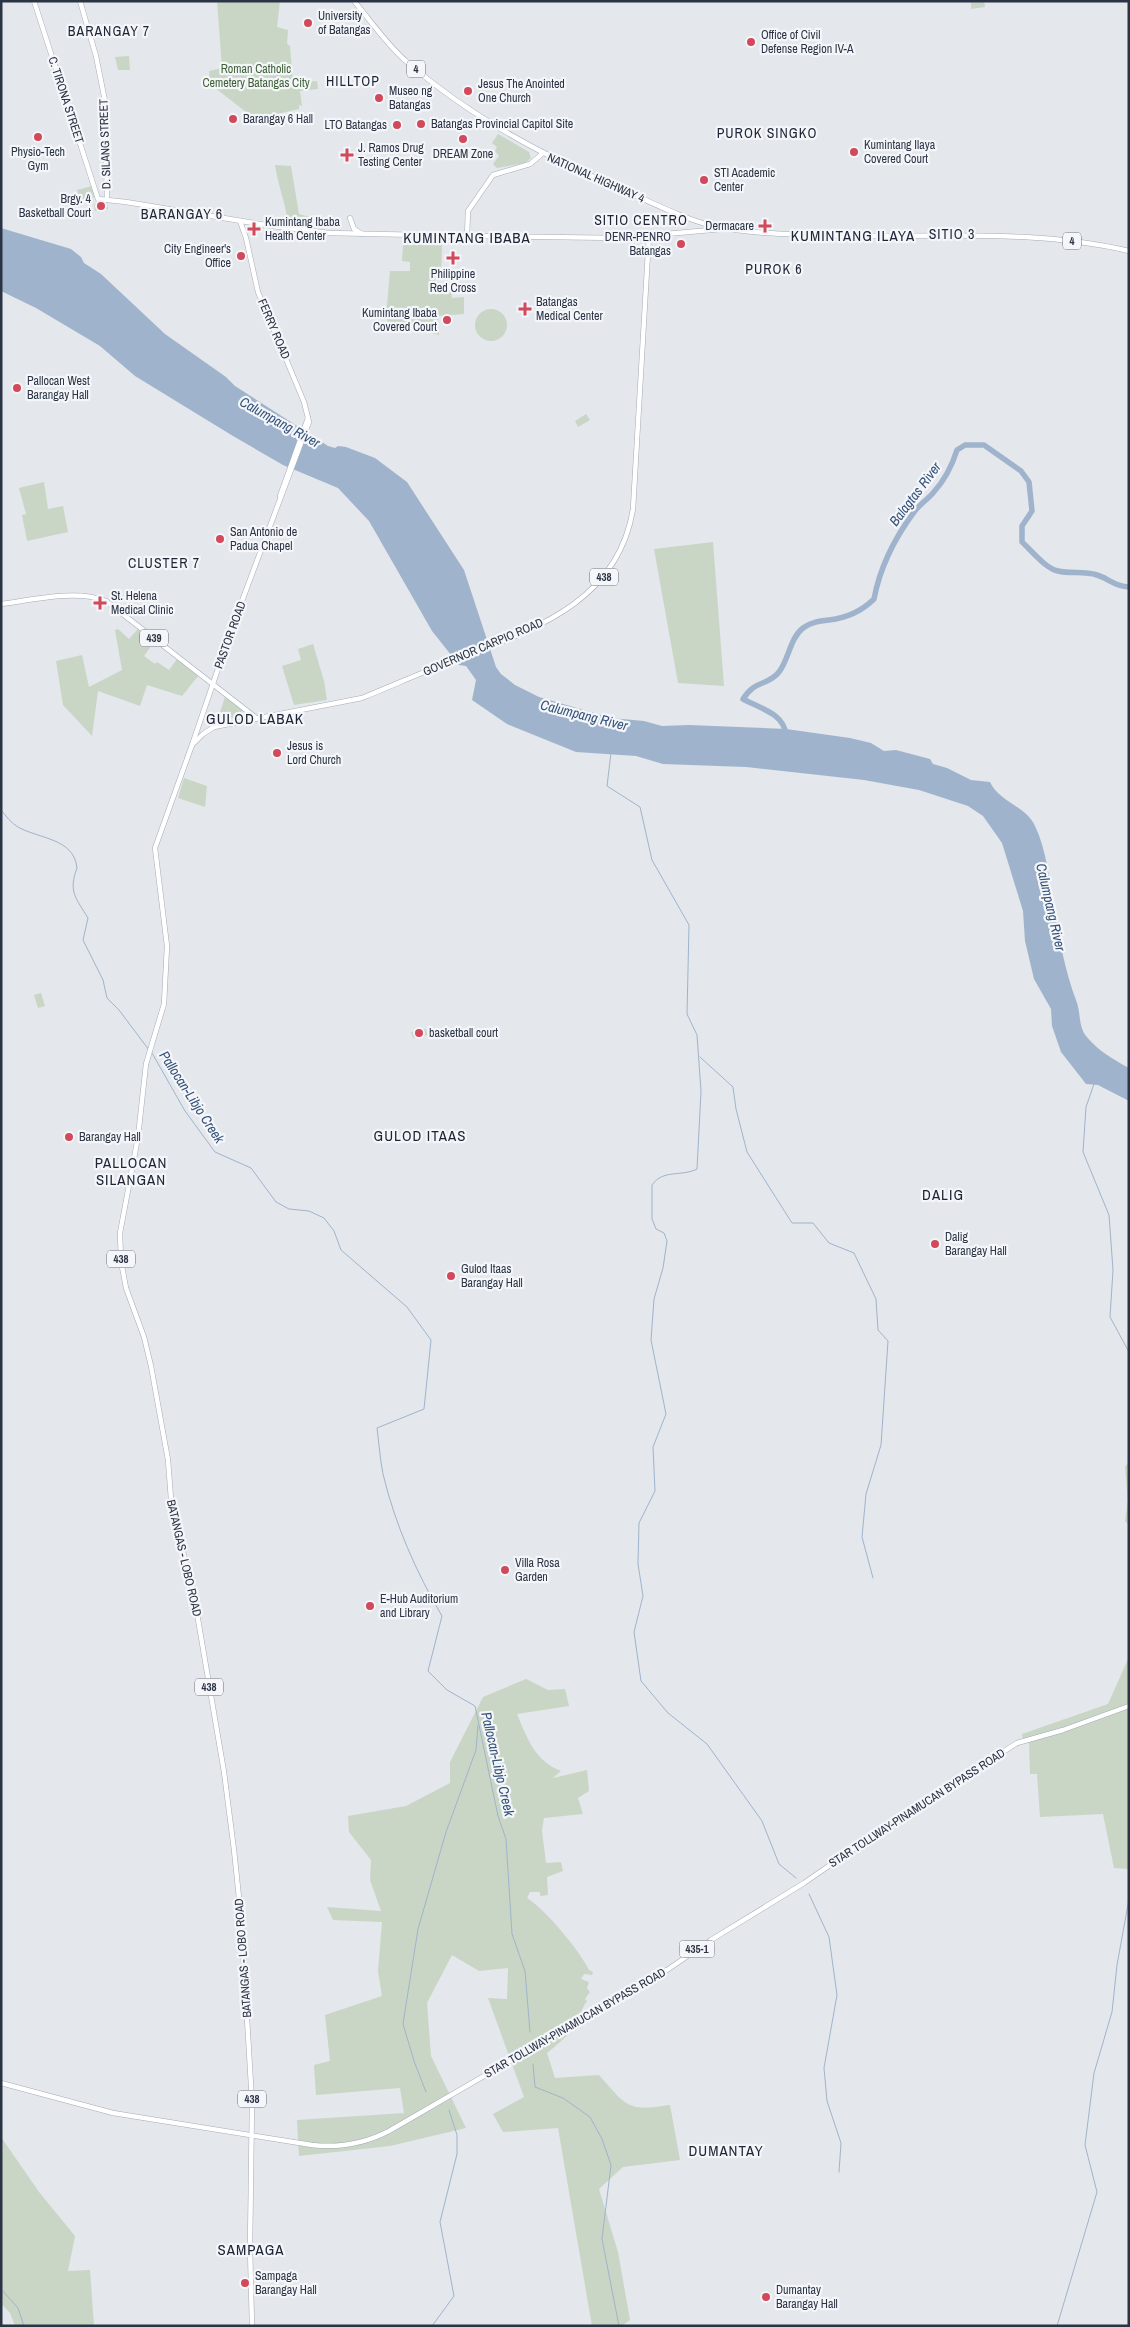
<svg xmlns="http://www.w3.org/2000/svg" width="1130" height="2327" viewBox="0 0 1130 2327" font-family="'Archivo Narrow',sans-serif">
	<style>
		.green { fill: #c9d6c5 }
		.water { fill: #9fb4cc }
		.lines { fill: none; stroke-linecap: round; stroke-linejoin: round }
		.stream { stroke: #9fb4cc; stroke-width: 1 }
		.river { stroke: #9fb4cc; stroke-width: 5.5 }
		.secondary-casing { stroke: #a9aeb7; stroke-width: 5.5 }
		.primary-casing { stroke: #a3abb8; stroke-width: 5.5 }
		.secondary { stroke: #fff; stroke-width: 4.5 }
		.primary { stroke: #fff; stroke-width: 4.5 }
		.poi-dot { fill: #d1495b; stroke: #f4f6f9; stroke-width: 2 }
		.labels { text-anchor: middle; stroke-width: 4.5; stroke-linejoin: round; paint-order: stroke }
		.shield { fill: #f4f6f9; stroke: #676e7b; stroke-width: 1 }
		.shield-label { font-size: 11px; font-weight: bold; fill: #2b3445 }
		.poi-label { font-size: 12px; fill: #2b3445; stroke: #f4f6f9; text-anchor: start }
		.park-label { font-size: 12px; fill: #3f6138; stroke: #f4f6f9 }
		.street-label { font-size: 12px; fill: #2b3445; stroke: #f4f6f9 }
		.neighbourhood-label { font-size: 14px; letter-spacing: 1px; fill: #1d2536; stroke: #f4f6f9 }
		.water-label { font-size: 14px; font-style: italic; fill: #34527a; stroke: #f4f6f9 }
		.quarter-label { font-size: 15px; letter-spacing: 1px; fill: #1d2536; stroke: #f4f6f9 }
	</style>
	<rect width="100%" height="100%" fill="#e4e7ec"/>
	<g class="green">
		<path d="M217,1h63l-3,26 11,3 -1,14 3,2 3,37 24,-2 1,8 -18,2 2,15 -3,-1v4l-44,10 -45,-35 -1,-13 13,-3z"/>
		<path d="M984,1l1,6 -14,2v-7z"/>
		<path d="M129,56l1,14h-12l-3,-13z"/>
		<path d="M498,134l31,18 2,6 -6,5 -28,5 -4,-4 6,-8 -4,-5 2,-4 -5,-4z"/>
		<path d="M275,165l16,1 8,48 13,4 1,9 -25,-2c-2,-22 -10,-39 -13,-60z"/>
		<path d="M92,186l3,11 -15,3 -3,-10z"/>
		<path d="M107,202l1,7 -13,2 -1,-7z"/>
		<path d="M403,245h39l-1,32h-6v15l16,-1 1,7 12,-1v17l-26,2 1,19 -51,-13 -2,-6 4,-45h20v-9l-8,-1z"/>
		<circle cx="491" cy="325" r="16"/>
		<path d="M586,414l4,6 -12,7 -3,-6z"/>
		<path d="M44,482l4,27 15,-3 5,26 -41,9 -5,-26 4,-1 -7,-26z"/>
		<path d="M713,542l11,144 -46,-3 -24,-134z"/>
		<path d="M118,629l11,10 9,-10 16,13 -10,14 11,8 2,-2 12,8 8,-11 21,17 -16,20 -35,-11 -7,21 -42,-15 -6,45 -29,-31 -7,-44 26,-6 7,32 33,-17 -7,-40z"/>
		<path d="M313,644l11,37 3,19 -33,5 -12,-39 19,-6 -3,-11z"/>
		<path d="M225,697l17,13 -1,6 -24,6z"/>
		<path d="M184,778l23,8 -2,21 -27,-9z"/>
		<path d="M41,993l4,13 -7,2 -4,-13z"/>
		<path d="M426,1029l1,6 -14,3 -2,-6z"/>
		<path d="M1129,1461v64l-4,-4 3,-21 -3,-33z"/>
		<path d="M1129,1657v212l-15,-1 -11,-54 -63,3 -3,-43h-7l-1,-31h-6l-1,-9 86,-30z"/>
		<path d="M526,1679l22,11 17,-1 4,17 -52,8c10,24 18,47 44,57l-8,7 34,-8 2,21 -11,7 5,16 -39,4 -2,13 4,32 15,-1 2,9 -16,6 1,18 -8,1v-4h-10l-3,6c18,11 53,53 62,72l4,2 -1,3 -8,-1 -3,5 8,3 -2,6 3,4 -5,7 2,2c-6,7 -5,14 -10,21 -6,12 -20,23 -30,31l8,25 44,-3c28,31 27,37 71,30l10,55 -57,7 -24,22 19,63 12,68 -8,6h-30l-34,-198 -55,4 -10,-18 31,-17 -36,-99 19,1 1,-31 -29,3 -27,-16 -25,48 4,53 35,72 -76,18 -91,10 -2,-36 107,-7 -4,-25 -84,7 -2,-30 16,-4 -5,-46 57,-19 -4,-25 4,-49 -49,-2 -6,-13 54,4 -11,-31 1,-20 -22,-28 -1,-16 58,-10 44,-23v-21l33,-65z"/>
		<path d="M1,2137l38,55 36,44 -7,35 22,-1 4,56h-79l-5,-13 -9,-10z"/>
	</g>
	<path class="water" d="M1,228l70,21 10,8 3,6 17,11 64,60 61,43 9,9 93,60 7,2 3,-2 8,1 29,11 32,24 57,88 32,97 5,7 14,11 24,12 72,21 33,3 18,5 27,-1 97,4 64,9 21,5 13,8 12,-1 34,9 3,5 14,4 24,12 19,2c9,20 36,24 45,44 12,25 14,54 19,81 5,31 11,64 22,93 5,12 2,25 10,36 11,14 28,24 43,32v33l-31,-16 -12,-1 -25,-32 -9,-26 -1,-17 -17,-30 -9,-38 -2,-30 -21,-68 -19,-27 -15,-10 -49,-16 -55,-10 -118,-13 -83,-3 -27,-8 -60,-4 -69,-28 -35,-24 4,-20 -10,-14 -7,-1 -27,-34 -63,-110 -31,-33 -55,-23 -50,-29 -98,-60 -35,-30 -64,-38 -35,-17z"/>
	<g class="lines">
		<g class="stream">
			<path d="M611,753l-4,33 33,21 12,53 37,65 -2,89 10,21 4,56 -4,78c-16,8 -34,0 -45,16v34l4,10 8,4 3,8 -4,27 -9,31 -3,41 15,74 -13,33 2,44 -16,32 -1,41 5,32 -9,36 7,49 27,32 39,31 55,77 17,43 17,14"/>
			<path d="M1,810c5,6 10,13 17,17 21,12 56,11 59,41 -9,24 -1,30 11,50l-5,22 20,40 4,18 12,12 30,40"/>
			<path d="M152,1053l33,58 30,41 36,16 25,34 13,7 20,2 15,7 10,13 7,19 66,57 24,33 -7,69 -47,19c2,15 3,31 6,46 12,50 33,98 59,142l-14,55 19,19 28,16 23,110 8,23 6,95 13,37 5,61"/>
			<path d="M700,1057l33,30 3,22 11,43 45,71h21l16,20 25,10 22,46 2,31 10,11 -7,104 -15,49 -4,43 11,41"/>
			<path d="M1094,1084l-8,23 -3,45 26,63 4,55 -3,47 19,35"/>
			<path d="M809,1894l20,43 8,58 -13,73 3,33 14,42 -2,29"/>
			<path d="M533,2064l2,23 28,11 27,19 12,22 9,26 -9,74 17,87"/>
			<path d="M426,2092l-12,-31 -11,-37 15,-95 28,-97 30,-82 2,-25"/>
			<path d="M1,2289l17,19 6,18"/>
			<path d="M432,2326l22,-30 -14,-74 17,-68v-19l-8,-25"/>
			<path d="M1057,2326l40,-134 -12,-47 9,-72 18,-61 5,-47 12,-66"/>
		</g>
		<path class="river" d="M786,735c-2,-22 -27,-27 -43,-36 13,-20 25,-13 36,-27 10,-13 11,-34 24,-44 8,-6 17,-7 26,-8 16,-2 33,-9 45,-21 6,-32 20,-60 40,-87 5,-7 13,-12 19,-19 12,-13 19,-27 24,-43l8,-5h19l37,26 8,11 3,29 -10,15v16c10,9 23,26 36,29 12,3 26,0 39,4 13,4 16,11 32,12"/>
		<g class="secondary-casing">
			<g id="secondary">
				<path d="M34,1l64,198 28,3 146,24 57,7 138,3"/>
				<path d="M80,1l16,55 9,45 2,99"/>
				<path d="M350,218l4,11 8,5"/>
				<path d="M280,496l28,-78"/>
				<path d="M192,745l41,-120 76,-203 -5,-20 -46,-110 -12,-54 -6,-17"/>
			</g>
		</g>
		<g class="primary-casing">
			<g id="primary">
				<path d="M354,1c17,20 33,44 53,61 67,58 143,97 223,131 27,12 55,26 83,33 33,7 69,8 102,9 105,4 210,-8 314,16"/>
				<path d="M542,154l-12,10 -37,11 -25,36 -1,25 154,2 101,-9"/>
				<path d="M1,604c31,-4 76,-15 105,-3l149,116"/>
				<path d="M1,2083l112,30 199,32c28,3 52,-1 77,-14l278,-161 44,-30 93,-57 77,-53 136,-87 46,-13 66,-24"/>
				<path d="M252,2326l-2,-79 2,-145 -11,-185 -7,-67 -10,-78 -32,-188 -20,-72 -4,-52 -17,-94 -7,-29 -18,-49 -5,-27 -1,-28 18,-96 8,-73 18,-60 3,-58 -12,-98 37,-103 11,-11 11,-7 148,-29c32,-13 63,-27 95,-39 78,-30 161,-57 176,-150l16,-274"/>
			</g>
		</g>
		<use href="#secondary" class="secondary"/>
		<use href="#primary" class="primary"/>
	</g>
	<g class="poi-dot">
		<circle cx="308" cy="23" r="5"/>
		<circle cx="751" cy="42" r="5"/>
		<circle cx="468" cy="91" r="5"/>
		<circle cx="379" cy="98" r="5"/>
		<circle cx="233" cy="119" r="5"/>
		<circle cx="421" cy="124" r="5"/>
		<circle cx="397" cy="125" r="5"/>
		<circle cx="38" cy="137" r="5"/>
		<circle cx="463" cy="139" r="5"/>
		<circle cx="854" cy="152" r="5"/>
		<path d="M344.5 147.5h5v5h5v5h-5v5h-5v-5h-5v-5h5z"/>
		<circle cx="704" cy="180" r="5"/>
		<circle cx="101" cy="206" r="5"/>
		<path d="M762.5 218.5h5v5h5v5h-5v5h-5v-5h-5v-5h5z"/>
		<path d="M251.5 221.5h5v5h5v5h-5v5h-5v-5h-5v-5h5z"/>
		<circle cx="681" cy="244" r="5"/>
		<circle cx="241" cy="256" r="5"/>
		<path d="M450.5 250.5h5v5h5v5h-5v5h-5v-5h-5v-5h5z"/>
		<path d="M522.5 301.5h5v5h5v5h-5v5h-5v-5h-5v-5h5z"/>
		<circle cx="447" cy="320" r="5"/>
		<circle cx="17" cy="388" r="5"/>
		<circle cx="220" cy="539" r="5"/>
		<path d="M97.5 595.5h5v5h5v5h-5v5h-5v-5h-5v-5h5z"/>
		<circle cx="277" cy="753" r="5"/>
		<circle cx="419" cy="1033" r="5"/>
		<circle cx="69" cy="1137" r="5"/>
		<circle cx="935" cy="1244" r="5"/>
		<circle cx="451" cy="1276" r="5"/>
		<circle cx="505" cy="1570" r="5"/>
		<circle cx="370" cy="1606" r="5"/>
		<circle cx="245" cy="2283" r="5"/>
		<circle cx="766" cy="2297" r="5"/>
	</g>
	<g class="labels">
		<g class="shield">
			<rect x="407" y="60.5" width="18" height="17" rx="4"/>
			<rect x="1063" y="232.5" width="18" height="17" rx="4"/>
			<rect x="590" y="568.5" width="28" height="17" rx="4"/>
			<rect x="140" y="629.5" width="28" height="17" rx="4"/>
			<rect x="107" y="1250.5" width="28" height="17" rx="4"/>
			<rect x="195" y="1678.5" width="28" height="17" rx="4"/>
			<rect x="679.5" y="1940.5" width="35" height="17" rx="4"/>
			<rect x="238" y="2090.5" width="28" height="17" rx="4"/>
		</g>
		<g class="shield-label">
			<text x="416" y="73">4</text>
			<text x="1072" y="245">4</text>
			<text x="604" y="581">438</text>
			<text x="154" y="642">439</text>
			<text x="121" y="1263">438</text>
			<text x="209" y="1691">438</text>
			<text x="697" y="1953">435-1</text>
			<text x="252" y="2103">438</text>
		</g>
		<g class="poi-label">
			<text x="318" y="20">University<tspan x="318" dy="14">of Batangas</tspan></text>
			<text x="761" y="39">Office of Civil<tspan x="761" dy="14">Defense Region IV-A</tspan></text>
			<text x="478" y="88">Jesus The Anointed<tspan x="478" dy="14">One Church</tspan></text>
			<text x="389" y="95">Museo ng<tspan x="389" dy="14">Batangas</tspan></text>
			<text x="243" y="123">Barangay 6 Hall</text>
			<text x="431" y="128">Batangas Provincial Capitol Site</text>
			<text x="387" y="129" text-anchor="end">LTO Batangas</text>
			<text x="864" y="149">Kumintang Ilaya<tspan x="864" dy="14">Covered Court</tspan></text>
			<text x="358" y="152">J. Ramos Drug<tspan x="358" dy="14">Testing Center</tspan></text>
			<text x="38" y="156" text-anchor="middle">Physio-Tech<tspan x="38" dy="14">Gym</tspan></text>
			<text x="463" y="158" text-anchor="middle">DREAM Zone</text>
			<text x="714" y="177">STI Academic<tspan x="714" dy="14">Center</tspan></text>
			<text x="91" y="203" text-anchor="end">Brgy. 4<tspan x="91" dy="14">Basketball Court</tspan></text>
			<text x="265" y="226">Kumintang Ibaba<tspan x="265" dy="14">Health Center</tspan></text>
			<text x="754" y="230" text-anchor="end">Dermacare</text>
			<text x="671" y="241" text-anchor="end">DENR-PENRO<tspan x="671" dy="14">Batangas</tspan></text>
			<text x="231" y="253" text-anchor="end">City Engineer's<tspan x="231" dy="14">Office</tspan></text>
			<text x="453" y="278" text-anchor="middle">Philippine<tspan x="453" dy="14">Red Cross</tspan></text>
			<text x="536" y="306">Batangas<tspan x="536" dy="14">Medical Center</tspan></text>
			<text x="437" y="317" text-anchor="end">Kumintang Ibaba<tspan x="437" dy="14">Covered Court</tspan></text>
			<text x="27" y="385">Pallocan West<tspan x="27" dy="14">Barangay Hall</tspan></text>
			<text x="230" y="536">San Antonio de<tspan x="230" dy="14">Padua Chapel</tspan></text>
			<text x="111" y="600">St. Helena<tspan x="111" dy="14">Medical Clinic</tspan></text>
			<text x="287" y="750">Jesus is<tspan x="287" dy="14">Lord Church</tspan></text>
			<text x="429" y="1037">basketball court</text>
			<text x="79" y="1141">Barangay Hall</text>
			<text x="945" y="1241">Dalig<tspan x="945" dy="14">Barangay Hall</tspan></text>
			<text x="461" y="1273">Gulod Itaas<tspan x="461" dy="14">Barangay Hall</tspan></text>
			<text x="515" y="1567">Villa Rosa<tspan x="515" dy="14">Garden</tspan></text>
			<text x="380" y="1603">E-Hub Auditorium<tspan x="380" dy="14">and Library</tspan></text>
			<text x="255" y="2280">Sampaga<tspan x="255" dy="14">Barangay Hall</tspan></text>
			<text x="776" y="2294">Dumantay<tspan x="776" dy="14">Barangay Hall</tspan></text>
		</g>
		<g class="park-label">
			<text x="256" y="73">Roman Catholic<tspan x="256" dy="14">Cemetery Batangas City</tspan></text>
		</g>
		<g class="street-label">
			<text transform="translate(66 100) rotate(72)" y="4">C. TIRONA STREET</text>
			<text transform="translate(105 144) rotate(-92)" y="4">D. SILANG STREET</text>
			<text transform="translate(596 178) rotate(24)" y="4">NATIONAL HIGHWAY 4</text>
			<text transform="translate(274 329) rotate(67)" y="4">FERRY ROAD</text>
			<text transform="translate(230 635) rotate(-70)" y="4">PASTOR ROAD</text>
			<text transform="translate(483 647) rotate(-23)" y="4">GOVERNOR CARPIO ROAD</text>
			<text transform="translate(184 1558) rotate(77)" y="4">BATANGAS - LOBO ROAD</text>
			<text transform="translate(917 1808) rotate(-33)" y="4">STAR TOLLWAY-PINAMUCAN BYPASS ROAD</text>
			<text transform="translate(243 1958) rotate(-94)" y="4">BATANGAS - LOBO ROAD</text>
			<text transform="translate(575 2023) rotate(-30)" y="4">STAR TOLLWAY-PINAMUCAN BYPASS ROAD</text>
		</g>
		<g class="neighbourhood-label">
			<text x="109" y="36">BARANGAY 7</text>
			<text x="353" y="86">HILLTOP</text>
			<text x="767" y="138">PUROK SINGKO</text>
			<text x="182" y="219">BARANGAY 6</text>
			<text x="641" y="225">SITIO CENTRO</text>
			<text x="952" y="239">SITIO 3</text>
			<text x="774" y="274">PUROK 6</text>
			<text x="164" y="568">CLUSTER 7</text>
		</g>
		<g class="water-label">
			<text transform="translate(280 422) rotate(29)" y="5">Calumpang River</text>
			<text transform="translate(915 494) rotate(-53)" y="5">Balagtas River</text>
			<text transform="translate(584 715) rotate(14)" y="5">Calumpang River</text>
			<text transform="translate(1051 907) rotate(77)" y="5">Calumpang River</text>
			<text transform="translate(192 1097) rotate(57)" y="5">Pallocan-Libjo Creek</text>
			<text transform="translate(498 1764) rotate(77)" y="5">Pallocan-Libjo Creek</text>
		</g>
		<g class="quarter-label">
			<text x="853" y="241">KUMINTANG ILAYA</text>
			<text x="467" y="243">KUMINTANG IBABA</text>
			<text x="255" y="724">GULOD LABAK</text>
			<text x="420" y="1141">GULOD ITAAS</text>
			<text x="131" y="1168">PALLOCAN<tspan x="131" dy="17">SILANGAN</tspan></text>
			<text x="943" y="1200">DALIG</text>
			<text x="726" y="2156">DUMANTAY</text>
			<text x="251" y="2255">SAMPAGA</text>
		</g>
	</g>
	<rect width="1130" height="2327" fill="none" stroke="#2b3445" stroke-width="5"/>
</svg>
